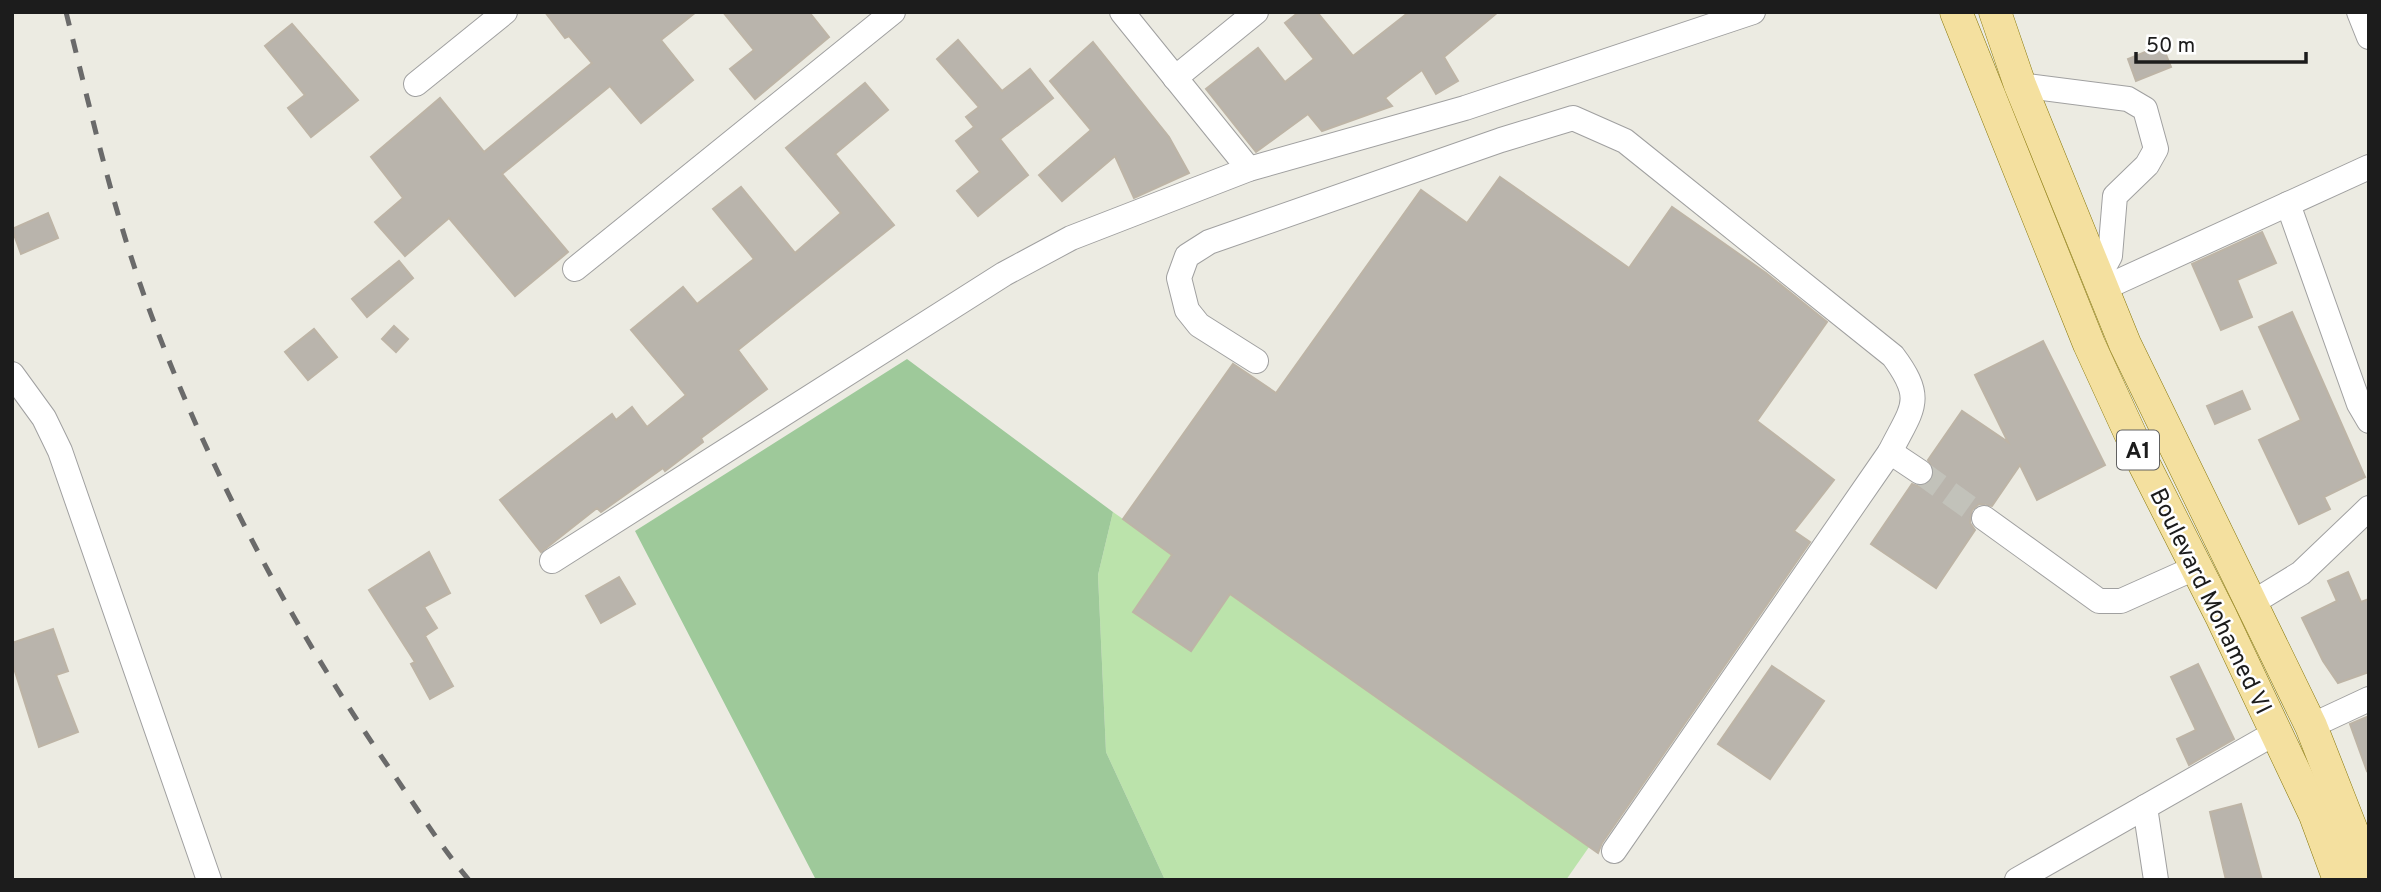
<svg xmlns="http://www.w3.org/2000/svg" width="2381" height="892" viewBox="0 0 2381 892" font-family="Overpass,sans-serif">
	<style>
		.grass { fill: #bbe3ab }
		.forest { fill: #9ec99a }
		.building { fill: #b9b4ac; stroke: #bdb4a6; stroke-width: 2 }
		.lines { fill: none; stroke-linecap: round; stroke-linejoin: round }
		.minor-tunnel { stroke: #c2c2ba; stroke-width: 24; stroke-dasharray: 24 12; stroke-linecap: butt }
		.minor-casing { stroke: #a0a0a0; stroke-width: 26 }
		.major-casing { stroke: #88780b; stroke-width: 33 }
		.minor { stroke: #fff; stroke-width: 24 }
		.major { stroke: #f4e09f; stroke-width: 32 }
		.rail { stroke: #6a6a6a; stroke-width: 5; stroke-dasharray: 14 14; stroke-linecap: butt }
		.labels { text-anchor: middle; stroke-width: 5; stroke-linejoin: round; paint-order: stroke }
		.shield { fill: #fff; stroke: #606060; stroke-width: 2 }
		.shield-label { font-size: 23px; font-weight: bold; fill: #1c1c1c }
		.street-label { font-size: 24px; fill: #1c1c1c; stroke: #fff }
	</style>
	<rect width="100%" height="100%" fill="#ecebe2"/>
	<path class="grass" d="M1113,512l476,335 -23,33h-401l-59,-128 -8,-177z"/>
	<path class="forest" d="M907,359l206,153 -15,63 8,177 59,128h-349l-181,-349z"/>
	<g class="building">
		<path d="M545,12h151l-35,28 32,40 -52,43 -31,-37 -108,88 66,78 -53,44 -66,-78 -44,38 -30,-34 28,-24 -32,-41 69,-59 44,54 108,-89 -23,-27 -4,2z"/>
		<path d="M723,12h86l20,25 -74,62 -25,-30 24,-19z"/>
		<path d="M1299,12h18l36,44 56,-44h89l-54,45 14,24 -22,13 -14,-24 -37,28 7,8 -70,25 -14,-17 -52,38 -50,-63 52,-41 27,34 29,-23 -29,-36z"/>
		<path d="M292,24l66,76 -47,37 -23,-29 17,-13 -40,-49z"/>
		<path d="M958,40l44,51 28,-22 23,29 -53,41 28,36 -50,41 -21,-25 23,-19 -24,-31 18,-14 -8,-10 13,-10 -42,-48z"/>
		<path d="M1093,42l76,95 20,36 -55,25 -19,-42 -53,45 -23,-26 52,-45 -41,-49z"/>
		<path d="M2162,45l9,22 -35,14 -8,-22z"/>
		<path d="M865,83l23,27 -53,44 59,71 -156,125 29,39 -66,49 2,4 -38,29 -2,-3 -62,44 -4,-4 -56,44 -41,-52 112,-86 4,6 16,-13 15,20 39,-32 -55,-65 52,-43 14,17 57,-45 -41,-50 28,-22 54,66 46,-40 -55,-65z"/>
		<path d="M1500,177l129,91 43,-61 94,66 61,49 -70,99 77,59 -40,51 16,11 -208,301 -4,10 -368,-259 -39,57 -58,-39 39,-57 -49,-36 110,-155 43,29 145,-203 46,33z"/>
		<path d="M48,213l10,25 -37,16 -9,-25z"/>
		<path d="M2262,232l14,31 -39,17 15,37 -31,13 -29,-66z"/>
		<path d="M399,261l14,17 -46,39 -15,-18z"/>
		<path d="M2292,312l73,165 -41,20 6,12 -31,15 -40,-84 42,-20 -42,-93z"/>
		<path d="M394,326l14,13 -12,13 -14,-13z"/>
		<path d="M314,329l23,28 -29,23 -23,-28z"/>
		<path d="M2043,341l62,124 -68,35 -17,-35 -28,41 -13,-2 -7,6 -2,13 5,7 -39,58 -65,-44 41,-60 8,3 12,-6 3,-9 -7,-12 34,-49 46,31 -33,-67z"/>
		<path d="M2242,391l8,18 -35,15 -8,-18z"/>
		<path d="M429,552l21,41 -26,14 13,21 -12,8 28,50 -23,13 -19,-35 4,-2 -46,-72z"/>
		<path d="M2348,572l13,30 8,-3v73l-31,11 -15,-22 -21,-43 35,-17 -9,-20z"/>
		<path d="M619,577l16,27 -34,19 -15,-27z"/>
		<path d="M53,629l15,42 -12,4 22,57 -39,15 -27,-85v-19z"/>
		<path d="M2198,664l36,75 -45,26 -12,-26 19,-9 -25,-53z"/>
		<path d="M1772,666l52,35 -54,78 -52,-35z"/>
		<path d="M2369,716v54l-2,1 -17,-47z"/>
		<path d="M2241,804l21,76h-36l-16,-68z"/>
	</g>
	<g class="lines">
		<path class="minor-tunnel" d="M1920,472l64,46"/>
		<g class="minor-casing">
			<g id="minor">
				<path d="M1122,12l127,157"/>
				<path d="M2359,12l10,25"/>
				<path d="M1175,78l81,-66"/>
				<path d="M416,84l89,-72"/>
				<path d="M2020,85l108,14 17,10 11,40 -9,16 -32,31 -5,60 -12,22"/>
				<path d="M2288,204l71,200 10,17"/>
				<path d="M575,269l318,-257"/>
				<path d="M2102,289l267,-122"/>
				<path d="M1256,361l-57,-36 -12,-15 -8,-32 8,-22 22,-14 292,-102 72,-22 52,23 268,215c33,44 19,52 -3,96l-276,399"/>
				<path d="M12,374l32,44 16,33 149,429"/>
				<path d="M1890,452l30,20"/>
				<path d="M1984,518l115,83h22l76,-34"/>
				<path d="M552,561l452,-287 67,-36 178,-69 216,-61 288,-96"/>
				<path d="M2252,603l49,-30 68,-65"/>
				<path d="M2311,726l58,-27"/>
				<path d="M2145,807l11,73"/>
				<path d="M2017,880l258,-147"/>
			</g>
		</g>
		<g class="major-casing">
			<g id="major">
				<path d="M1956,12l133,332 55,120 77,152 94,199 24,65"/>
				<path d="M1995,12l25,73 105,259 186,382 58,148"/>
			</g>
		</g>
		<use href="#minor" class="minor"/>
		<use href="#major" class="major"/>
		<path class="rail" d="M66,12c24,96 46,194 79,286 61,168 146,328 247,474 25,36 48,74 77,108"/>
	</g>
	<g class="labels">
		<rect class="shield" x="2117" y="430.5" width="42" height="39" rx="5"/>
		<g class="shield-label">
			<text x="2138" y="458">A1</text>
		</g>
		<g class="street-label">
			<text transform="translate(2211 601) rotate(64)" y="8">Boulevard Mohamed VI</text>
		</g>
	</g>
	<rect width="2381" height="892" fill="none" stroke="#1c1c1c" stroke-width="28"/>
	<path d="M2136 52v10h170v-10" fill="none" stroke="#1c1c1c" stroke-width="3.5"/>
	<text x="2146" y="52" font-size="21" fill="#1c1c1c" stroke="#ffffff" stroke-width="5" paint-order="stroke">50 m</text>
</svg>
